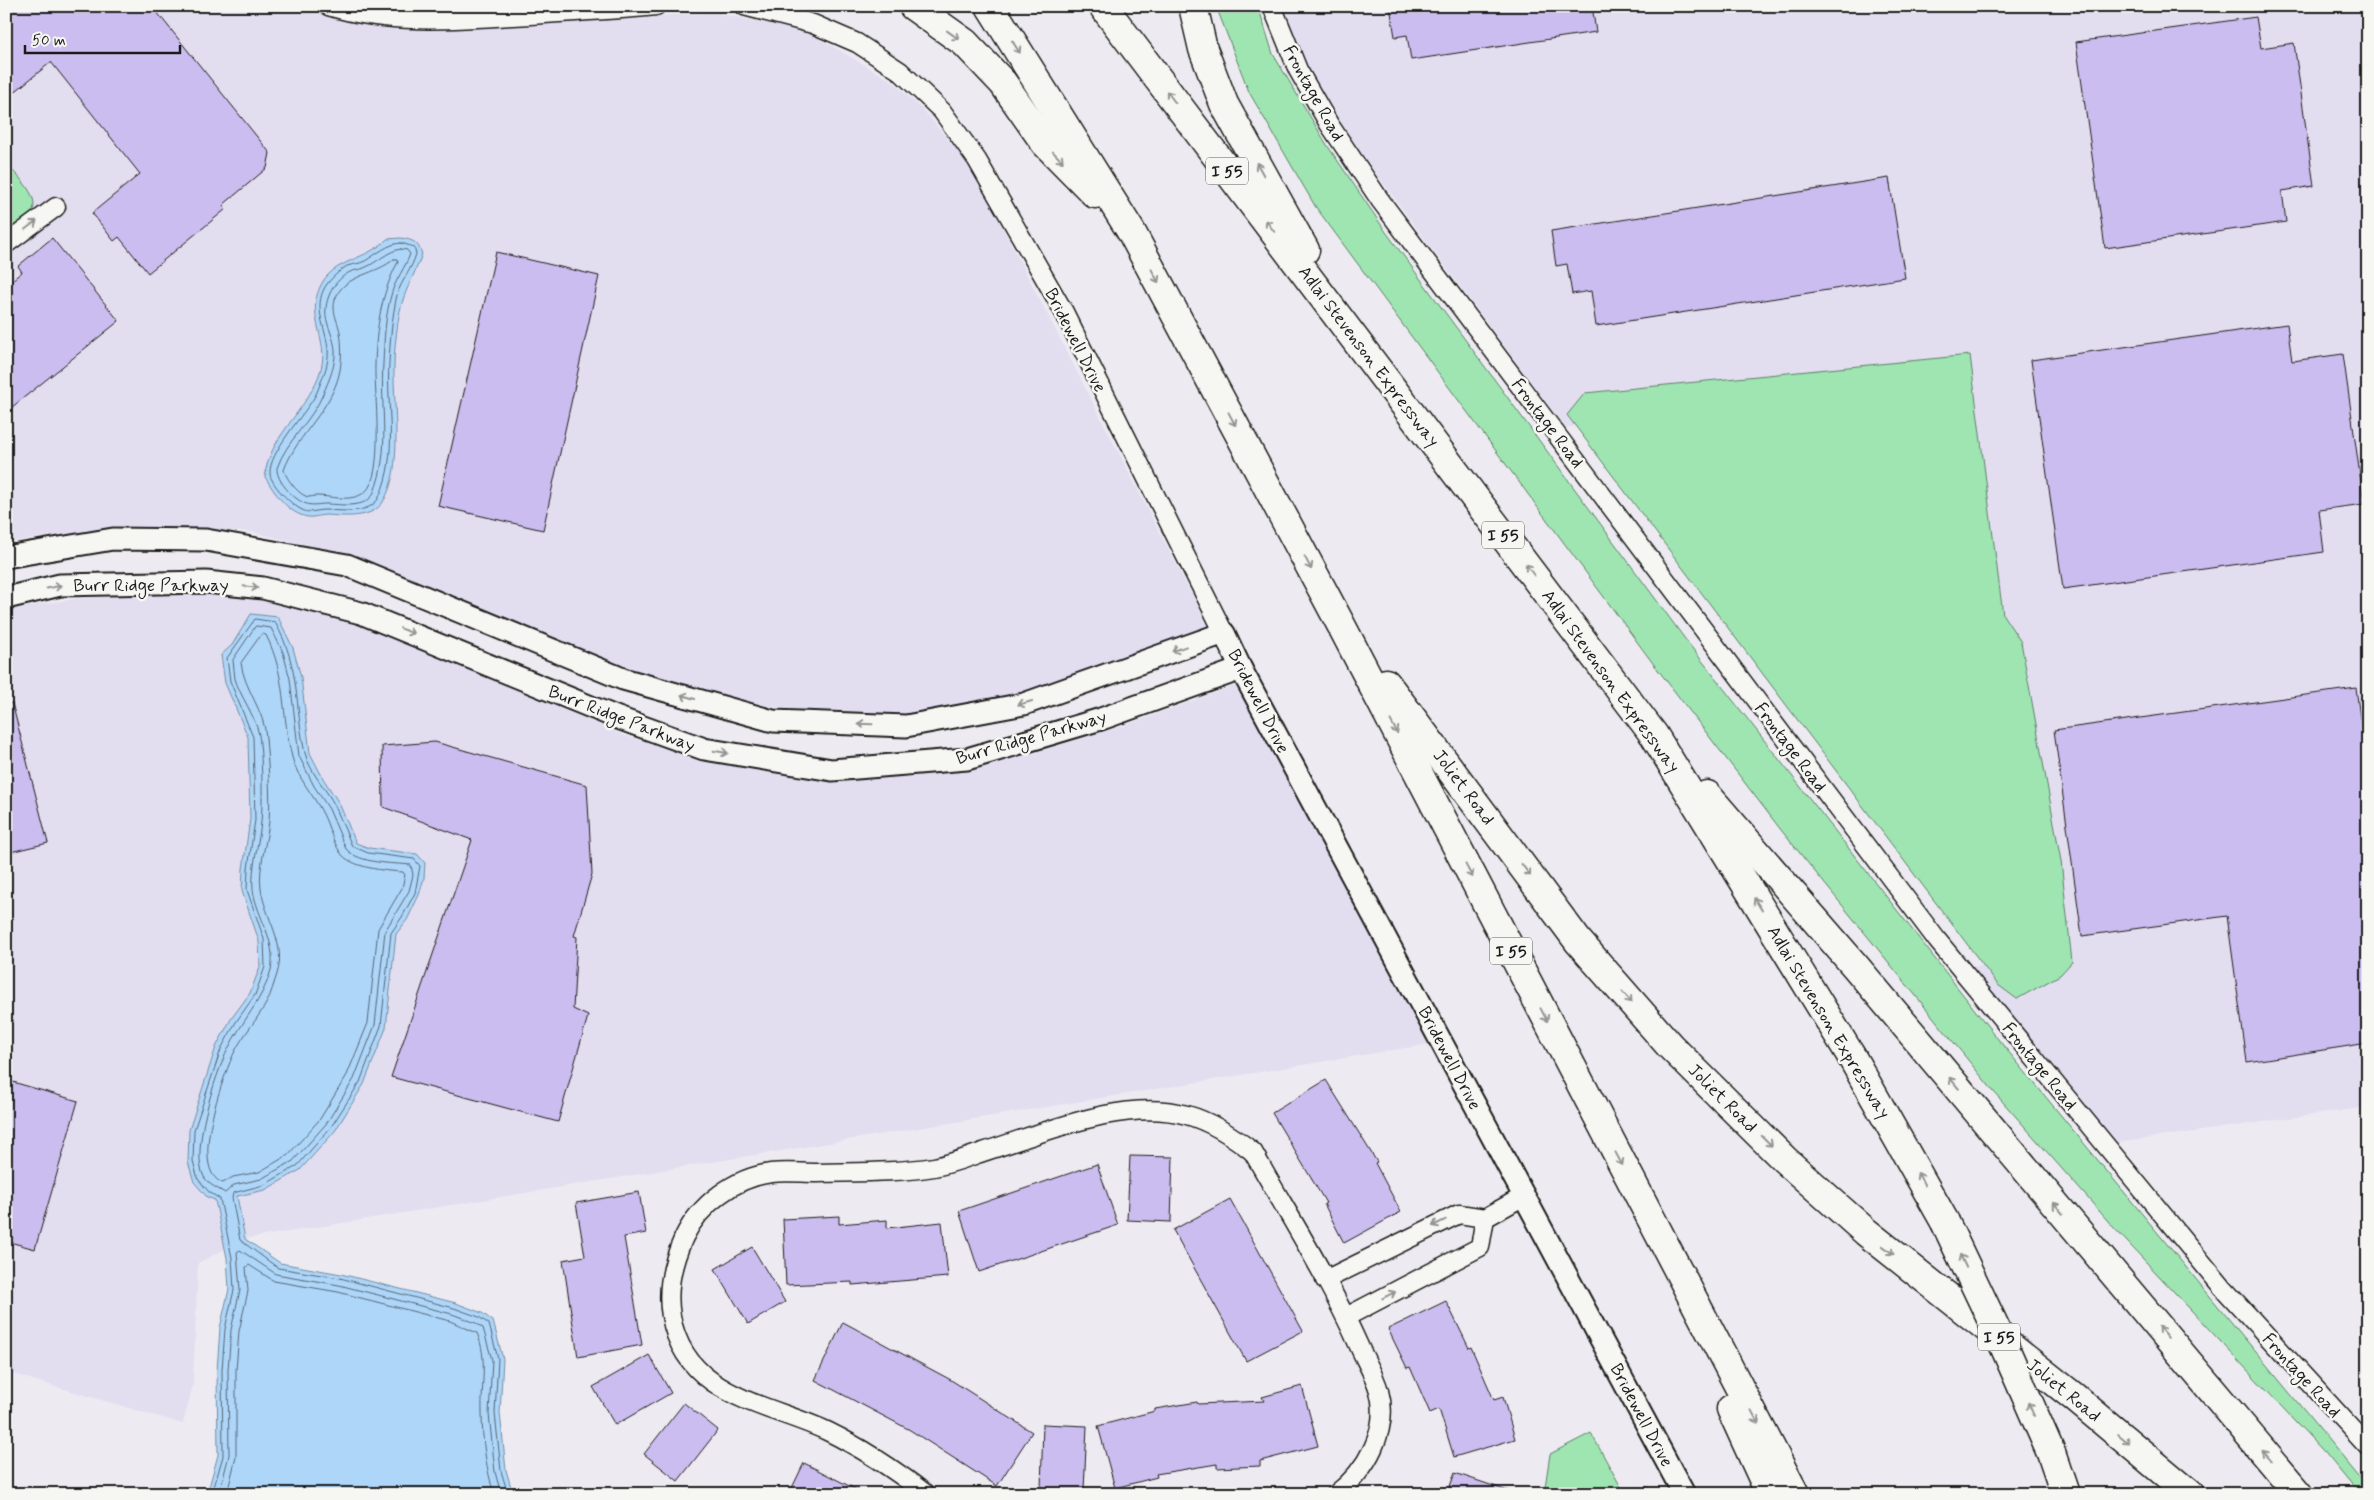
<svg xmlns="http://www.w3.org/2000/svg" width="2374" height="1500" viewBox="0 0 2374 1500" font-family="Mynerve,sans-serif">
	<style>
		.built { fill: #e3ddf0 }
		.green { fill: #9ee5b2; stroke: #5d8067 }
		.water { fill: #aed6f9; stroke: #748ca1 }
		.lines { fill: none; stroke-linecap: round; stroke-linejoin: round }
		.shore { stroke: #566674; stroke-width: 1 }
		.building { fill: #cbbdef; stroke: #1c1c1c }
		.minor-casing { stroke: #1c1c1c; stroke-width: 21 }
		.tertiary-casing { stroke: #1c1c1c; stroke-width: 25 }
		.motorway-casing { stroke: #1c1c1c; stroke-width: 31 }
		.minor { stroke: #f6f6f2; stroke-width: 18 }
		.tertiary { stroke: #f6f6f2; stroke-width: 21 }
		.motorway { stroke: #f6f6f2; stroke-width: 28 }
		.motorway-bridge-casing { stroke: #1c1c1c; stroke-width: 31; stroke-linecap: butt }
		.motorway-bridge { stroke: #f6f6f2; stroke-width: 28 }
		.oneway { stroke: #949492 }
		.labels { text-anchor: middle; stroke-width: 5; stroke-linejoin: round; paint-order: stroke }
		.shield { fill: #f6f6f2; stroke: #5d5d5c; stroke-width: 1 }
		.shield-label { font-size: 16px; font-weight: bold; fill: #1c1c1c }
		.street-label { font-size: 18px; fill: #1c1c1c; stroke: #f6f6f2 }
	</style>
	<rect width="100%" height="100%" fill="#edebf1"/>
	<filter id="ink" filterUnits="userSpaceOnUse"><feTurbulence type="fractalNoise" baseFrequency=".02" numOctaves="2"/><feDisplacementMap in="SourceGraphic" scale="10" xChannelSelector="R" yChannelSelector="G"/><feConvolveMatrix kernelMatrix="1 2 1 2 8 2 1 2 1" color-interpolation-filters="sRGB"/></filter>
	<g filter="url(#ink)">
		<g class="built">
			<path d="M6,6h291l49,14 55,7 314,-14 88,16 89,52 34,32 45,53 238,462 -211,73 -86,15h-87l-88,-16 -101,-25 -208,-86 -108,-41 -68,-16 -100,-5 -110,10 -36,6z"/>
			<path d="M1282,6h1086v1101l-251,36 -145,-176 84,-11 -93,-598 -398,70 -199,-268 -38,-56 -20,-37z"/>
			<path d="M181,593l63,3 82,16 75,25 224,99 96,27 108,17 85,-4 110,-20 102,-31 111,-40 193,359 -1185,195 -47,24 -5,122 -10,39 -177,-52v-763l77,-11z"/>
		</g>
		<g class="green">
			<path d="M1216,6h42l15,48 54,91 59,87 299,407 308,394 375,455v6h-9l-33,-40 -211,-225 -121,-137 -213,-262 -129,-168 -337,-456 -66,-114z"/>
			<path d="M6,164c10,10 33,31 27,46 -4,10 -19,18 -27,24z"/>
			<path d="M1970,355l33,260 18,27 40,219 11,101 -12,13 -43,24 -19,-14 -431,-570 18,-22z"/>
			<path d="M1591,1433l31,56 27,-2 3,7h-108l6,-40z"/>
		</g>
		<g class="water">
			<path d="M401,238c12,2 17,4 21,16 -9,26 -20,38 -24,68 -2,15 -4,30 -4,45 -1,39 10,101 -11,135 -12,18 -40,14 -57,13 -6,0 -13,3 -18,2 -20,-3 -34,-25 -43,-40 2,-39 45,-69 56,-108 8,-30 -15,-52 -1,-82 12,-28 48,-27 67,-48z"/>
			<path d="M251,614l27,3 15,31 8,29 9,76 14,27 15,23 17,40 13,5 48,6 8,9 -1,15 -5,17 -12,25 -11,14 -10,94 -22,56 -29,47 -35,39 -35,20 -28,6 8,43 35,24 61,11 115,29 26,10 11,8 10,38 -3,54 6,57 7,24h-306l11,-39 -1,-85 3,-42 9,-39 -2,-31 -12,-58 -8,-3 -13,-15 -6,-20 1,-32 27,-83 15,-28 19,-26 10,-26 -1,-26 -17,-50 1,-22 7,-50 -2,-82 -23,-54 -4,-28 11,-10z"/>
		</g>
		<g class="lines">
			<g class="shore">
				<path d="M401,243l13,4 2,7c-4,15 -15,27 -19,41 -5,22 -7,46 -8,68 -3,46 10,90 -10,134 -9,19 -40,13 -55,13 -5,0 -11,2 -15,2 -12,0 -38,-27 -39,-38 -2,-21 35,-60 45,-78 3,-5 5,-12 7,-17 4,-9 7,-20 6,-30 -2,-21 -15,-41 -3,-62 5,-8 14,-16 22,-21 6,-2 12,-2 18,-5 12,-7 22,-17 36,-18z"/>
				<path d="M401,249l6,1 3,4c-5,14 -14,25 -18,38 -7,23 -8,49 -9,72 -3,44 8,86 -9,128 -7,18 -34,12 -48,12 -6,0 -14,2 -19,0 -12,-3 -31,-23 -30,-36 9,-27 35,-47 46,-74 6,-14 13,-29 12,-44 -1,-12 -7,-22 -9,-33 -2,-18 8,-37 24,-45 4,-2 10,-2 14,-4 13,-5 23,-17 37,-19z"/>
				<path d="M394,259h3l1,3c-17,31 -22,67 -23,103 -1,26 10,111 -10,127 -14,11 -33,4 -49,4 -2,0 -5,1 -7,1 -10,-1 -23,-19 -25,-27 13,-36 49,-61 56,-100 2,-13 2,-25 0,-38 -3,-14 -10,-23 -3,-37 9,-20 41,-21 57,-36z"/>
				<path d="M256,626l15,2 12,24 7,27 9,77 15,30 15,23 17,40c14,15 46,14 65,16l2,10 -4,16 -24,40 -10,94 -21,54 -28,45 -33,37 -32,18 -27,6 -9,8c-8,-5 -16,-8 -21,-16 -14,-25 11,-102 24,-128 13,-27 35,-49 43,-79 6,-29 -14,-53 -18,-80 -2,-23 6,-46 8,-68 2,-20 1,-68 -2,-87 -4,-20 -18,-37 -24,-56 -1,-6 -1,-13 -2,-19z"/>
				<path d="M262,634l4,1c21,42 15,79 26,122 5,21 22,38 31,57 6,12 9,26 17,38 9,16 47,19 63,20l2,3 -3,13 -24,41 -10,94 -21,52 -27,44 -32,36 -29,17 -26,5 -10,6c-35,-12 0,-106 11,-130 9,-18 23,-33 33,-51 4,-8 7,-19 10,-28 10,-30 -12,-56 -16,-85 -3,-22 6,-46 8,-68 2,-27 -1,-56 -3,-83 -1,-27 -22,-49 -25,-75z"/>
				<path d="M212,1494l11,-38 -1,-86 3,-41 9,-39 -2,-32 -12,-59 -11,-7 -11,-13 -5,-18 1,-31 27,-81 15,-27 19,-27 10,-28 -1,-28 -17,-49 1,-21 7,-49 -2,-83 -23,-56 -3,-23 28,-39 20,3c26,47 19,82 30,131 5,20 21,35 30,53 6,13 11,27 17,40l16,7 46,6 6,7 -5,27 -13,24 -11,16 -10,93 -21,56 -29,45 -34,39 -33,19 -31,8 -1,5 8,42 38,28 62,10 114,30 25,9 10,7 9,35 -3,54 6,58 7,23"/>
				<path d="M219,1494l10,-39 -1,-85 3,-40 9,-40 -3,-38 3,-2 36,24 63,11 113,29 24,9 7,5 9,32 -3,54 6,58 6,22"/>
				<path d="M227,1494l9,-37v-86l3,-40 9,-40 -2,-24 3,-2 25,16 64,11 112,29 27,12c11,26 4,52 5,80 0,27 4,55 12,81"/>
			</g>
		</g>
		<g class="building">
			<path d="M6,6h146l118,147 -3,15 -44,37 3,4 -78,64 -29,-36 -5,4 -22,-28 48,-39 -89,-112 -45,37z"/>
			<path d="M1390,6h202l4,26 -185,28 -4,-25 -12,2z"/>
			<path d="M2256,17l5,31 33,-5 20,143 -32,5 4,31 -181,26 -29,-206z"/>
			<path d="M1889,178l16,100 -309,48 -5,-35 -19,3 -5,-30 -11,2 -5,-35z"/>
			<path d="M52,238l67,83 -113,91v-127l16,-13 -4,-6z"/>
			<path d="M496,252l103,24 -56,254 -105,-24z"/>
			<path d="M2287,324l5,37 51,-7 21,150 -45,6 5,42 -261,37 -32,-229z"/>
			<path d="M2356,688l12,89v266l-121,19 -20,-146 -145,20 -28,-206z"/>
			<path d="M12,703l36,140 -42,10v-149z"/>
			<path d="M435,742l152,43 5,89 -18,62 3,1 -4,72 15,7 -30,106 -167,-45 81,-237 -89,-33 -1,-61z"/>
			<path d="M6,1080l72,21 -43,148 -29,-8z"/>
			<path d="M1326,1080l51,82 -2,1 26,49 -57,31 -20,-39 2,-1 -54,-90z"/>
			<path d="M1130,1156l43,1 -2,65 -44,-2z"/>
			<path d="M1097,1164l21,61 -139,47 -20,-61z"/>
			<path d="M639,1192l7,41 -22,4 18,108 -64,12 -15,-97 22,-4 -9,-53z"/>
			<path d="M1230,1199l73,132 -57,30 -73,-131z"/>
			<path d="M839,1216v8l48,-4v8l55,-6 6,55 -96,8v-3l-66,3 -3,-66z"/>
			<path d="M752,1247l33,55 -37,22 -33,-55z"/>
			<path d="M1446,1301l23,47 2,-1 23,53 9,-3 12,42 -61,18 -15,-48 -9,4 -20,-46 -3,1 -19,-39z"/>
			<path d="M843,1322l108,58 81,52 -35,54 -87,-56 -95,-50z"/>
			<path d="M649,1355l22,38 -56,32 -22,-38z"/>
			<path d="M1302,1386l16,60 -58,15v5l-43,2v-4l-61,10 1,3 -42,11 -17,-62 57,-15v-2l42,-7 1,2 66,-3 -2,-4z"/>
			<path d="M684,1403l34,27 -40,51 -34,-27z"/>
			<path d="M1043,1424l44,2 -3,64 -43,-1z"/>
			<path d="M804,1463l61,31h-76z"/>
			<path d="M1455,1473l53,18 -1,3h-60z"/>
		</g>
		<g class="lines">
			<g class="minor-casing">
				<g id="minor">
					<path d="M328,6c64,20 136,13 202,9 42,-3 84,-5 126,-9"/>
					<path d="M744,6l69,18 44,19 43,28 42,40 35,49 87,152 160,321"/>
					<path d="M1272,6l26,64 31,54 51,76 557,740 286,348 145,158"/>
					<path d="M6,244l50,-37"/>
					<path d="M1325,1280l134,-66 26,4 39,-22"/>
					<path d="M1346,1317l134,-70 5,-29"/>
					<path d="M926,1494c-31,-24 -64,-46 -99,-63 -60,-28 -142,-34 -156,-115 -5,-28 1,-53 13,-79 16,-33 50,-59 87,-64 15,-2 31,0 46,0 39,-1 79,0 117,-6 17,-3 34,-10 49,-15 61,-19 141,-55 204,-37 25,7 46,21 66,37 36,64 76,127 106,194 6,14 16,30 20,45 11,39 -13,80 -43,103"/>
				</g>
			</g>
			<g class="tertiary-casing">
				<g id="tertiary">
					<path d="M6,557l107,-18 93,1 141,25 276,114 150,42 133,5 118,-22 200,-71 17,36 443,825"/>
					<path d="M6,598l54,-13 146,-3 57,6 98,25 257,105 86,31 128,21 135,-11 134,-40 140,-50"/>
				</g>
			</g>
			<g class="motorway-casing">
				<g id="motorway">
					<path d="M913,6l52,37 38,40 42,60 50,51"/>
					<path d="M990,6l142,227 207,388 456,873"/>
					<path d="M1103,6l551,729 196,319 95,168"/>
					<path d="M1193,6l10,43 21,55 81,146"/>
					<path d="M1386,683l192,258 92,105 115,114 81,72 208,165 116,97"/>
					<path d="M1707,795l149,172 443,527"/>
					<path d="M1731,1409l39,85"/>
					<path d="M2051,1453l14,41"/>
				</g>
			</g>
			<use href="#minor" class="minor"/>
			<use href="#tertiary" class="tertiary"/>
			<use href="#motorway" class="motorway"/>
			<g class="motorway-bridge-casing">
				<path id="motorway-bridge" d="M1945,1222l60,126 46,105"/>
			</g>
			<use href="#motorway-bridge" class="motorway-bridge"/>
		</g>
		<defs><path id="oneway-shaft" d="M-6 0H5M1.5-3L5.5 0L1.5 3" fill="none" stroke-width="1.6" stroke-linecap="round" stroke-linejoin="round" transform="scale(1.25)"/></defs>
		<g class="oneway">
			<use href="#oneway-shaft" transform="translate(953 35) rotate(36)"/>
			<use href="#oneway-shaft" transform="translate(1016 47) rotate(58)"/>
			<use href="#oneway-shaft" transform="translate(1171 97) rotate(-127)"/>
			<use href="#oneway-shaft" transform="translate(1058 157) rotate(46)"/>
			<use href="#oneway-shaft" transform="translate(1260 169) rotate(-119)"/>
			<use href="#oneway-shaft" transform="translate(31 225) rotate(-37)"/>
			<use href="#oneway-shaft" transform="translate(1270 226) rotate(-127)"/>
			<use href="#oneway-shaft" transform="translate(1155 276) rotate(62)"/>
			<use href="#oneway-shaft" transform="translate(1232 419) rotate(62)"/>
			<use href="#oneway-shaft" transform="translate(1308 563) rotate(62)"/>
			<use href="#oneway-shaft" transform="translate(1530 570) rotate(-127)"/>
			<use href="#oneway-shaft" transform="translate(54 587) rotate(-11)"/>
			<use href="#oneway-shaft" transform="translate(251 587) rotate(6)"/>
			<use href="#oneway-shaft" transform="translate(407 631) rotate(22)"/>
			<use href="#oneway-shaft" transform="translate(1179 649) rotate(160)"/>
			<use href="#oneway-shaft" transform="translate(688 697) rotate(-164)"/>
			<use href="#oneway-shaft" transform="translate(1025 703) rotate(165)"/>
			<use href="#oneway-shaft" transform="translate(865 724) rotate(-178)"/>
			<use href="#oneway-shaft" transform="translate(1394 727) rotate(62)"/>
			<use href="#oneway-shaft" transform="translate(721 752) rotate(9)"/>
			<use href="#oneway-shaft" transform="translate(1526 870) rotate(54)"/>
			<use href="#oneway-shaft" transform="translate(1469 871) rotate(62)"/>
			<use href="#oneway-shaft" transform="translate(1758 904) rotate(-122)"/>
			<use href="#oneway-shaft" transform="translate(1627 997) rotate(49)"/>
			<use href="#oneway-shaft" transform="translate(1544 1015) rotate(62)"/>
			<use href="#oneway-shaft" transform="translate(1954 1083) rotate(-130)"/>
			<use href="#oneway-shaft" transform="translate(1767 1141) rotate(45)"/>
			<use href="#oneway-shaft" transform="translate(1619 1159) rotate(62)"/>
			<use href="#oneway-shaft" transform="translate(1921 1179) rotate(-119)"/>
			<use href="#oneway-shaft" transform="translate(2058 1208) rotate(-130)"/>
			<use href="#oneway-shaft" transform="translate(1439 1223) rotate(154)"/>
			<use href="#oneway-shaft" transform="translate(1888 1250) rotate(38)"/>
			<use href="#oneway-shaft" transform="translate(1963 1261) rotate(-115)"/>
			<use href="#oneway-shaft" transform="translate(1389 1295) rotate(-27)"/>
			<use href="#oneway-shaft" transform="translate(2163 1332) rotate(-130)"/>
			<use href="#oneway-shaft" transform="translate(2031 1409) rotate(-114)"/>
			<use href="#oneway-shaft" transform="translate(1755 1417) rotate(62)"/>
			<use href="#oneway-shaft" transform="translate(2124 1439) rotate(40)"/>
			<use href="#oneway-shaft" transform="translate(2267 1456) rotate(-130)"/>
		</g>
	</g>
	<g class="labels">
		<g class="shield">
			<rect x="1206" y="157.5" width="42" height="27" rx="4"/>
			<rect x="1482" y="521.5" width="42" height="27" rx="4"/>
			<rect x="1490" y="937.5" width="42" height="27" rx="4"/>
			<rect x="1978" y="1323.5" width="42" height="27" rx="4"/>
		</g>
		<g class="shield-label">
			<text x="1227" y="177">I 55</text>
			<text x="1503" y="541">I 55</text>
			<text x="1511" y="957">I 55</text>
			<text x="1999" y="1343">I 55</text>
		</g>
		<g class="street-label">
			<text transform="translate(1314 93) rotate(61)" y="6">Frontage Road</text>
			<text transform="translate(1076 340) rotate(63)" y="6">Bridewell Drive</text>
			<text transform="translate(1369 356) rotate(53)" y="6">Adlai Stevenson Expressway</text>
			<text transform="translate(1548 423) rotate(53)" y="6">Frontage Road</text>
			<text x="151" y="591">Burr Ridge Parkway</text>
			<text transform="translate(1611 681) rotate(54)" y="6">Adlai Stevenson Expressway</text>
			<text transform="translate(1259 701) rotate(63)" y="6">Bridewell Drive</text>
			<text transform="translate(622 718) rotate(21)" y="6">Burr Ridge Parkway</text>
			<text transform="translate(1031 737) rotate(-16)" y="6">Burr Ridge Parkway</text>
			<text transform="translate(1791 747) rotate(53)" y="6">Frontage Road</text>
			<text transform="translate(1464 787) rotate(53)" y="6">Joliet Road</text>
			<text transform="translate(1829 1022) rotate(59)" y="6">Adlai Stevenson Expressway</text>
			<text transform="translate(1450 1058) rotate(62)" y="6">Bridewell Drive</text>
			<text transform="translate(2040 1066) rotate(51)" y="6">Frontage Road</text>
			<text transform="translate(1723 1098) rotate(45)" y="6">Joliet Road</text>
			<text transform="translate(2302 1375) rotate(48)" y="6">Frontage Road</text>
			<text transform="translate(2064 1390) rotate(39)" y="6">Joliet Road</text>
			<text transform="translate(1642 1415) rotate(62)" y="6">Bridewell Drive</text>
		</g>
	</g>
	<rect width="2374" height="1500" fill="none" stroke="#f6f6f2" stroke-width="25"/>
	<rect x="12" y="12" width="2349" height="1475" fill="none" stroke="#1c1c1c" stroke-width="2" filter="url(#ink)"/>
	<path d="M25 45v8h155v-8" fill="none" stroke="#1c1c1c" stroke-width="2.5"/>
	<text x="32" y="45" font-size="15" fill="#1c1c1c" stroke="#f6f6f2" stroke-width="4" paint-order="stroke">50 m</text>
</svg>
